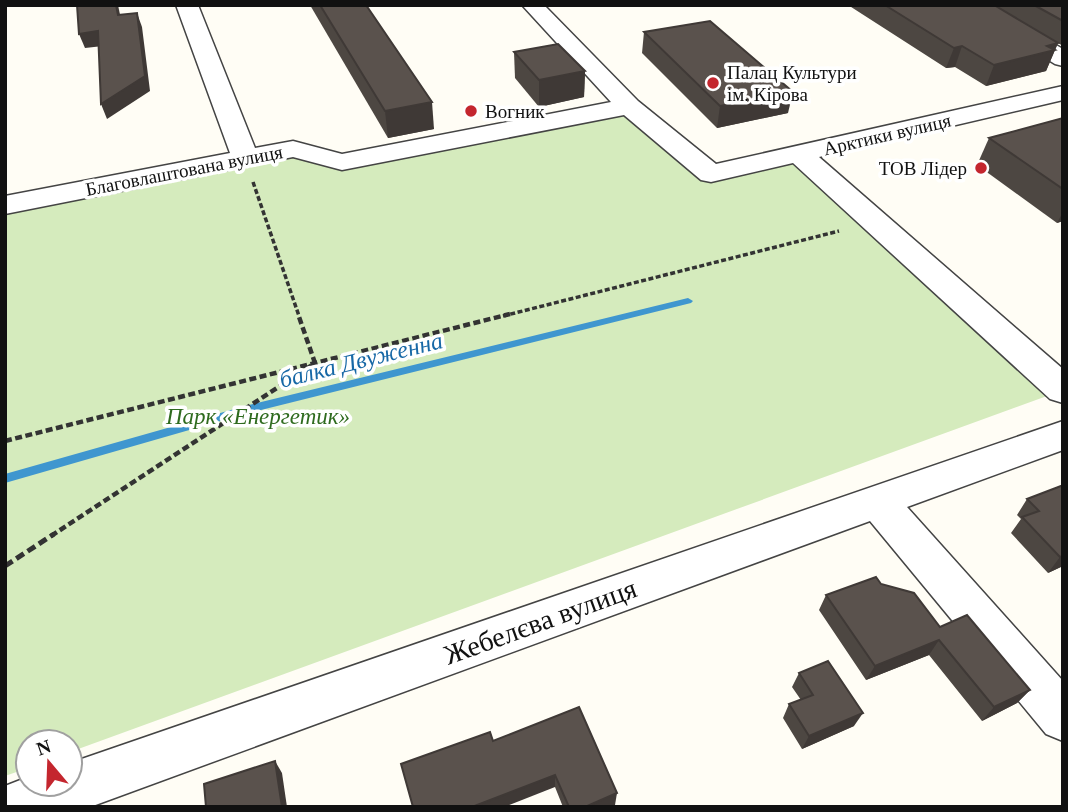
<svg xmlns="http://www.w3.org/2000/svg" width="1068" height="812" viewBox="0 0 1068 812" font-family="Georgia,serif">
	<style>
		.green { fill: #d5ebbd }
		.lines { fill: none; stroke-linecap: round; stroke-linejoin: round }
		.stream { fill: #3f96cf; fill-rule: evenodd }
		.minor-casing { stroke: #444; stroke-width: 3 }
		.path-far2 { stroke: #333; stroke-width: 3.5; stroke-dasharray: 5 2.5; stroke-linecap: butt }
		.path-far1 { stroke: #333; stroke-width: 4.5; stroke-dasharray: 7 3.5; stroke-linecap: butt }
		.path { stroke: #333; stroke-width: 5; stroke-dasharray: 9 4.5; stroke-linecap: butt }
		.minor { fill: #fff; fill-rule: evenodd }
		.wall { fill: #4d4742 }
		.shaded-wall { fill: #3f3936 }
		.building { fill: #5a524d; stroke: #3f3936; stroke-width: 2 }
		.poi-dot { fill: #c4262e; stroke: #fff; stroke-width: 2.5 }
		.labels { text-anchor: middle; stroke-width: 7; stroke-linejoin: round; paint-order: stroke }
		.far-poi-label { font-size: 19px; fill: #111; stroke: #fff; text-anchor: start }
		.far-street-label { font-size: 19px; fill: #111; stroke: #fff }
		.park-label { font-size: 23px; font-style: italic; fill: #2f6b1f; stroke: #fff }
		.water-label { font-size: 24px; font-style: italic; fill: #1768a6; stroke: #fff }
		.near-street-label { font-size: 28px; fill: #111; stroke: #fff }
	</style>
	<rect width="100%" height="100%" fill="#fffdf5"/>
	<path class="green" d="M627,111l82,68 83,-19 266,232 -988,360v-10h-42v26l-23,8v-566l285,-56 49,12z"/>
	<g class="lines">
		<path class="stream" d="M688,298l5,3 -2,2 -446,111 -240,69v-9l240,-68z"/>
		<g class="minor-casing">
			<g id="minor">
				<path d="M176,5h22l57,143 38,-7 49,13 269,-52 -89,-97h22l94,96 78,63 347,-78v14l-244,57 244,212v34l-13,-4 -257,-236 -82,19 -10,-2 -77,-65 -282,55 -49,-13 -288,57v-18l225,-43z"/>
				<path d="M959,5h26l78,44v17l-8,-2z"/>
				<path d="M1063,421v29l-156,57 156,174v60l-17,-7 -176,-213 -780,286h-85v-21l23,-9v7h42v-21z"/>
			</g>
		</g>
		<g class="path-far2">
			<path d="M253,182l46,134"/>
			<path d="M503,316l336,-85"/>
		</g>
		<g class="path-far1">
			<path d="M5,441l505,-127"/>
			<path d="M51,536l264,-173 -17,-49"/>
		</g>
		<path class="path" d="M5,566l49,-32"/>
		<use href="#minor" class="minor"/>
	</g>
	<g class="wall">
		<path d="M310,5h56l68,124 -46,9z"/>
		<path d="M848,5h215v41l-5,-3 -12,28 -60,15 -31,-19 -9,1z"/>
		<path d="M644,32l144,81 -71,15 -75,-75z"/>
		<path d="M514,52l71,19 -1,26 -45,10 -24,-29z"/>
		<path d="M1063,118v103l-6,2 -80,-58 12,-27z"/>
		<path d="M1061,486l2,80 -15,7 -37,-40 10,-14 -4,-4 10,-16z"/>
		<path d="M826,595l114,32 90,63 -13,13 -35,18 -53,-66 -63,25 -47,-70z"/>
		<path d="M799,673l55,53 -52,23 -19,-31 6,-14 12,-4 -9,-13z"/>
		<path d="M493,741l122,64 -4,2h-48l-8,-20z"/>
	</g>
	<g class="shaded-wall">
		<path d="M116,5h2l5,24 -5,-14z"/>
		<path d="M137,13l5,14 8,64 -43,28 -6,-15z"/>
		<path d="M98,31l5,15 -18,2 -6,-14z"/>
		<path d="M1058,43l-12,28 -60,15 8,-21 53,-19z"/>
		<path d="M962,46l-7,21 -9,1 8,-20z"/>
		<path d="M585,71l-1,26 -45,10v-27z"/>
		<path d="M793,92l-5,21 -71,15 3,-22z"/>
		<path d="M432,102l2,27 -46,9 -3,-27z"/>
		<path d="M1063,212v9l-6,2z"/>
		<path d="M1063,556v10l-15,7 12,-16z"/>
		<path d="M939,640l-10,15 -63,25 9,-14z"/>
		<path d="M1030,690l-13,13 -35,18 12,-14z"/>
		<path d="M863,713l-9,13 -52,23 7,-13z"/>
		<path d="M275,761l7,12 5,34h-5z"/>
		<path d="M555,775v12l-51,20h-32z"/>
		<path d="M617,793l-2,12 -4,2h-26z"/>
	</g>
	<g class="building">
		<path d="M77,5h39l2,10 19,-2 8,63 -44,28 -3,-73 -19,3z"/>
		<path d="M320,5h46l66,97 -47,9z"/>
		<path d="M885,5h109l64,38 -11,3 8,4 -61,15 -32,-19 -8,2z"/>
		<path d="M1034,5h29v16z"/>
		<path d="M710,21l83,71 -73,14 -76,-74z"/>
		<path d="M558,44l27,27 -46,9 -25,-28z"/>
		<path d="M1063,118v71l-74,-51z"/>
		<path d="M1061,486l2,2v68l-3,1 -38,-40 17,-6 -12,-12z"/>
		<path d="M876,577l5,7 33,9 26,34 27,-12 63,75 -36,17 -55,-67 -64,26 -49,-71z"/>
		<path d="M828,661l35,52 -54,23 -20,-32 24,-9 -14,-22z"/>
		<path d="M579,707l38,86 -32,14h-16l-14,-32 -83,32h-59l-12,-43 89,-32 3,9z"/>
		<path d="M275,761l7,46h-76l-2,-23z"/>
	</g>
	<g class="poi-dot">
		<circle cx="713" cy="83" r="7"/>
		<circle cx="471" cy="111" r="7"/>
		<circle cx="981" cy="168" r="7"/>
	</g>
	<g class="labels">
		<g class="far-poi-label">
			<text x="727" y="79">Палац Культури<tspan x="727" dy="22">ім. Кірова</tspan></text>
			<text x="485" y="118">Вогник</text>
			<text x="967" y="175" text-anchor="end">ТОВ Лідер</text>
		</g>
		<g class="far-street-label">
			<text transform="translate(887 134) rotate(-13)" y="7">Арктики вулиця</text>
			<text transform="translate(184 170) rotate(-11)" y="7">Благовлаштована вулиця</text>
		</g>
		<g class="park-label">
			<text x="258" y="424">Парк «Енергетик»</text>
		</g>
		<g class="water-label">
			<text transform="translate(361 360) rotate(-14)" y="8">балка Двуженна</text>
		</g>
		<g class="near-street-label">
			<text transform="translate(540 621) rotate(-20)" y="10">Жебелєва вулиця</text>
		</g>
	</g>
	<rect width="1068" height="812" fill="none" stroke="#111111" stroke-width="14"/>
	<g transform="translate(49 763) rotate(341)"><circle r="33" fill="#ffffff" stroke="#a0a0a0" stroke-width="2"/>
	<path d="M0-5L12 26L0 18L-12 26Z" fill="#c4262e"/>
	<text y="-10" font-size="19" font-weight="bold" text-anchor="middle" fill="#111111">N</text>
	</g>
</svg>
